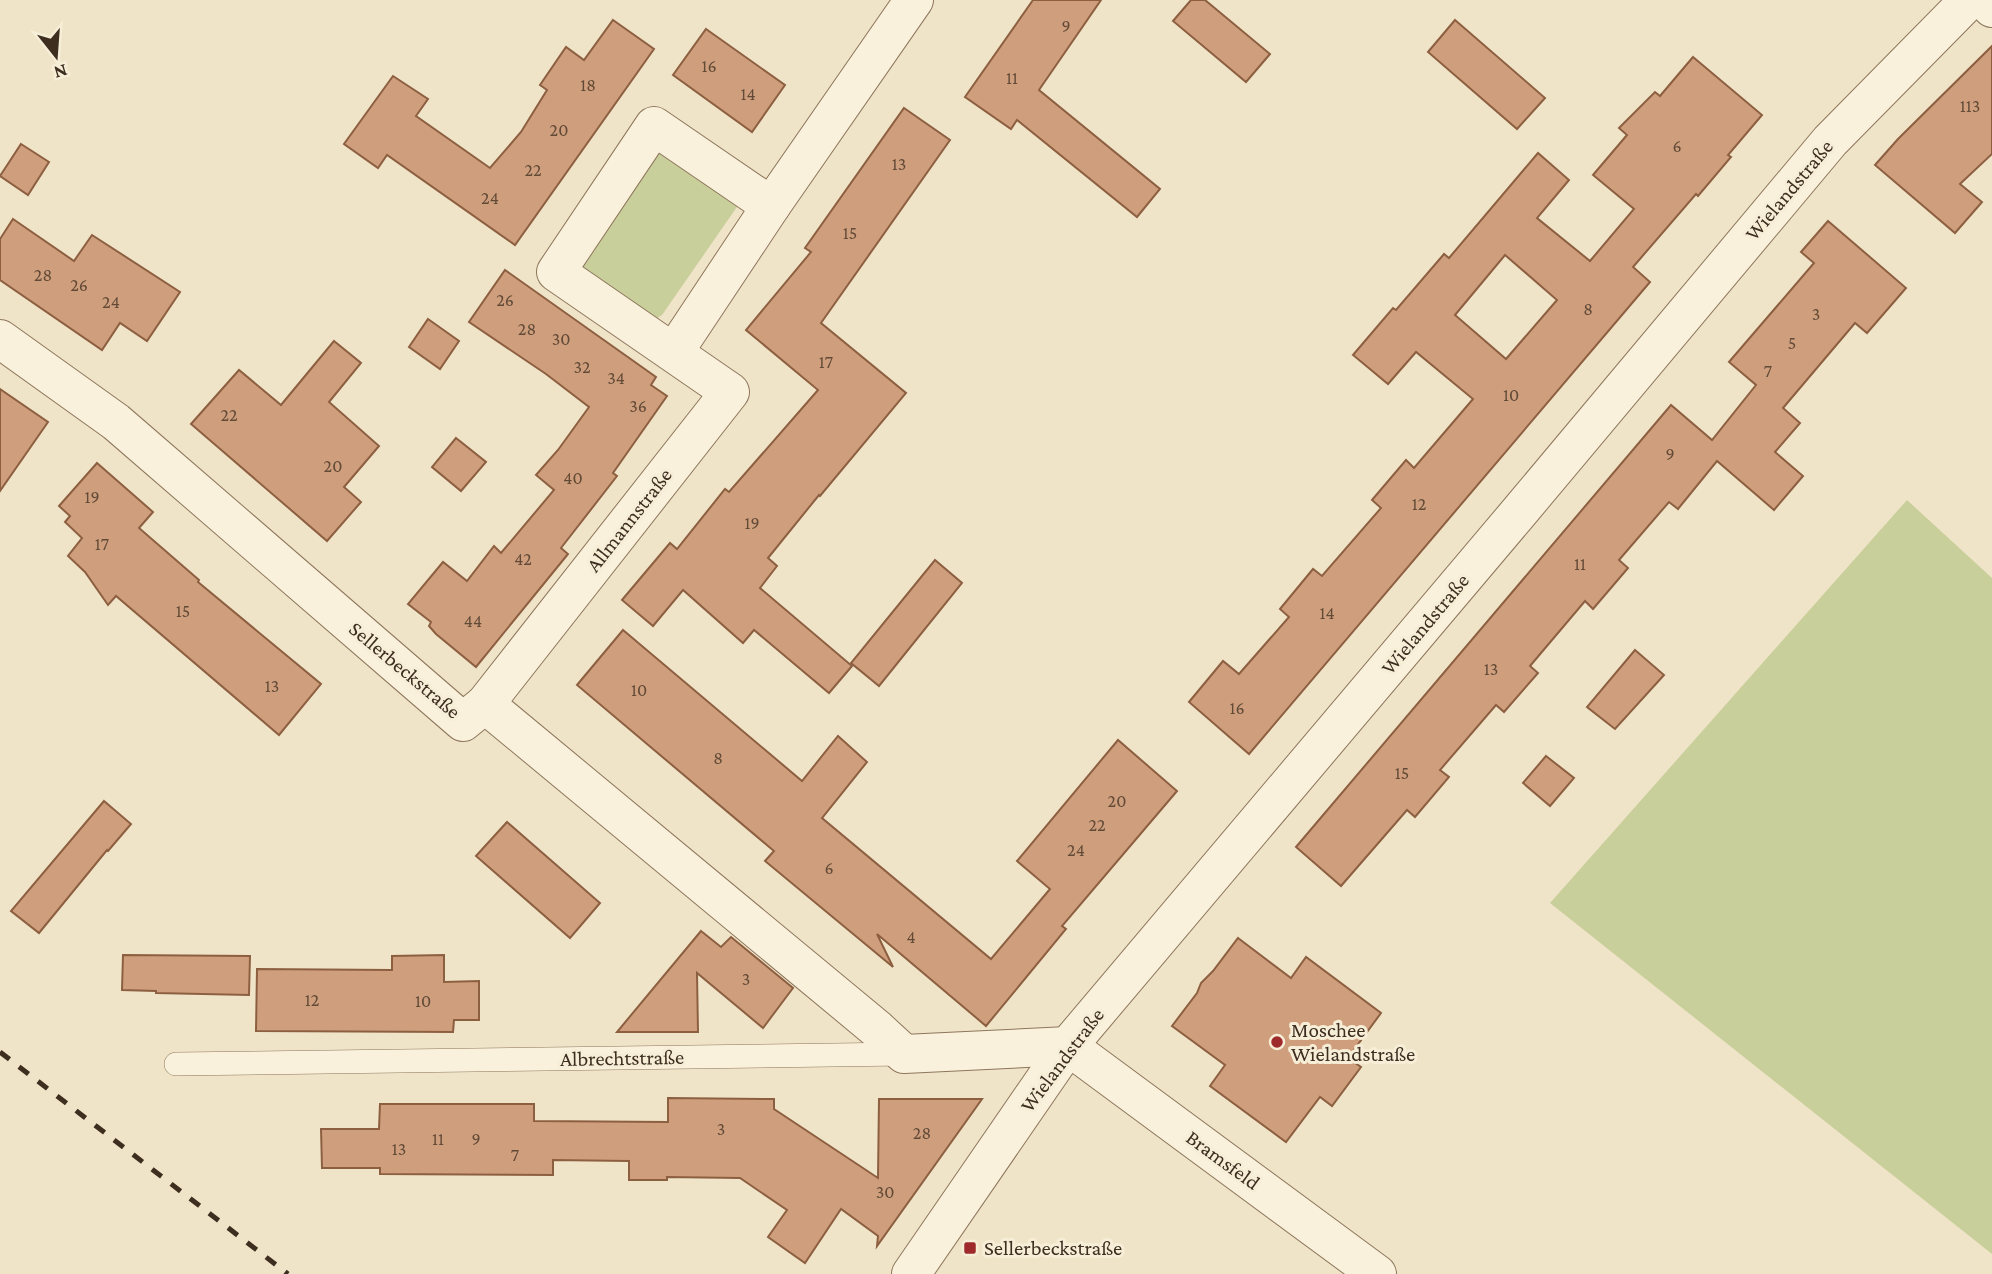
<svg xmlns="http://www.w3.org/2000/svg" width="1992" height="1274" viewBox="0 0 1992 1274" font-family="'Crimson Pro',serif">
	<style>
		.green { fill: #c9cf9b }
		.building { fill: #cf9f7d; stroke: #8d5f41; stroke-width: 2; fill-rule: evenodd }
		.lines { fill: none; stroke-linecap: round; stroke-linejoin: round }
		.service-casing { stroke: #8d765c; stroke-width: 24 }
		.minor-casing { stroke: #8d765c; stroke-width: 40 }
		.tertiary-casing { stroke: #8d765c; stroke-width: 40 }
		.service { stroke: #faf1dc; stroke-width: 23 }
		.minor { stroke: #faf1dc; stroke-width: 38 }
		.tertiary { stroke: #faf1dc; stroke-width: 38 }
		.rail { stroke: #3d2e20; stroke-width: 5; stroke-dasharray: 12 12; stroke-linecap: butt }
		.poi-dot { fill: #9e2a2b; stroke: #f7eed8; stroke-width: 2.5 }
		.labels { text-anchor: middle; stroke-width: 6; stroke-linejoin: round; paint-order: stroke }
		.number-label { font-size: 18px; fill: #624a37 }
		.street-label { font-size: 21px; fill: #3d2e20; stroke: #f7eed8 }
		.poi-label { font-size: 21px; fill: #3d2e20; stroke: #f7eed8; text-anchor: start }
	</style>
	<rect width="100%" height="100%" fill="#f0e4c8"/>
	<g class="green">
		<path d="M658,149l81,55 -77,111 -6,4 -80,-48z"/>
		<path d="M1907,500l85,78v676l-442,-351z"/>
	</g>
	<g class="building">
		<path d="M1033,0h68l-62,90 121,99 -23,28 -120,-97 -6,9 -46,-32z"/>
		<path d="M1191,0h14l65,54 -24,28 -73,-61z"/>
		<path d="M613,20l41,29 -139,196 -128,-90 -9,13 -34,-24 49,-68 35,23 -12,17 74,52 31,-36 26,-42 -7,-5 26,-38 18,13z"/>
		<path d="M1455,20l90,78 -28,31 -89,-77z"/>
		<path d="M706,29l79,56 -33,47 -79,-57z"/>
		<path d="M1992,46v108l-32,30 22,18 -27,31 -80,-68 23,-26z"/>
		<path d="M1693,57l69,58 -34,40 3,2 -33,39 -2,-2 -63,73 17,15 -401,472 -60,-52 34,-41 16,13 50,-57 -9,-8 33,-40 9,7 59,-68 -9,-8 34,-40 8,8 59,-69 -57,-47 -28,32 -35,-29 40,-47 3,2 48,-56 5,4 89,-105 31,27 -32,38 53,43 44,-52 -41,-34 34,-40 -8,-7 36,-36 5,4zM1505,255l52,45 -51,59 -51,-44z"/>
		<path d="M904,108l46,32 -129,183 85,70 -86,103 -1,-1 -51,63 9,8 -17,22 92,78 -23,27 -75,-63 -11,13 -60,-53 -30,36 -31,-26 48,-57 7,6 48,-60 4,3 89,-102 -72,-60 65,-78 -6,-4z"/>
		<path d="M21,144l28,18 -21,33 -28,-19z"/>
		<path d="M13,219l61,42 18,-26 88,57 -33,49 -27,-18 -18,27 -102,-70v-41z"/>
		<path d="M1828,221l78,67 -39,45 -12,-10 -72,85 17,15 -25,29 28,24 -29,34 -57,-49 -39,48 -9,-7 -50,58 9,8 -35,41 -8,-8 -55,65 8,7 -34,39 -8,-7 -56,65 9,7 -34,40 -8,-7 -66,76 -45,-39 375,-442 41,35 44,-55 -27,-23 85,-99 -13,-11z"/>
		<path d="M505,270l151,107 -5,8 16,11 -54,77 4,3 -56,72 7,6 -92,113 -40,-33 -7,-8 2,-4 -23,-18 35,-42 24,19 27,-35 7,7 53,-63 -18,-15 22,-25 31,-43 -43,-33 -77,-52z"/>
		<path d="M428,319l31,22 -19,28 -31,-22z"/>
		<path d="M334,341l27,22 -32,39 50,44 -35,41 17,15 -34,39 -136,-117 48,-54 42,35z"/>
		<path d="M0,389l48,33 -48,69z"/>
		<path d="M456,438l30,24 -25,29 -29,-24z"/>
		<path d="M97,463l56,49 -14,16 60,52 -1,2 123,102 -42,51 -163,-139 -8,9 -23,-33 -17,-16 14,-18 -17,-16 5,-6 -11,-10z"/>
		<path d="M935,560l27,23 -83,103 -28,-23z"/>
		<path d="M623,630l179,151 36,-45 29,26 -45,56 169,141 59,-70 -33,-28 101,-121 59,51 -115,135 4,3 -80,97 -109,-92 16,33 -128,-106 9,-10 -197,-166z"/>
		<path d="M1635,650l29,25 -49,54 -28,-22z"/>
		<path d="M1546,756l28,22 -24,28 -27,-23z"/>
		<path d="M104,801l27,23 -23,27 -1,-1 -68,83 -28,-22z"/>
		<path d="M507,822l93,81 -30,35 -94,-82z"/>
		<path d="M701,931l20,16 10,-10 62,51 -30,40 -66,-55 1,59h-81z"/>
		<path d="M1238,938l53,40 15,-21 75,56 -33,45 13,9 -29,39 -12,-9 -34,45 -76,-56 15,-21 -53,-39 25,-33 4,-10 12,-12z"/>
		<path d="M123,955l127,1 -1,39 -93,-2v-2l-34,-1z"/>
		<path d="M444,955v27l35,-1v39h-25l-1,12 -197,-1 1,-62 135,1v-14z"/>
		<path d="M668,1098l106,1v10l104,69 1,-79h103l-105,147 1,-10 -37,-27 -36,54 -37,-26 19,-27 -47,-32 -73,-1v3h-38v-19l-76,-1v15l-173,-1v-6h-58l-1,-39h58l1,-25h154v17l134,1z"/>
	</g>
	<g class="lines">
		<g class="service-casing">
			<path id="service" d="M176,1064l728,-10"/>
		</g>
		<g class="minor-casing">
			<g id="minor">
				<path d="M0,339l116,83 347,300 22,-18 392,325 27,25 164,-8"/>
				<path d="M674,352l97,-146 143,-206"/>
				<path d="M485,704l245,-312 -174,-120 98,-146 117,80"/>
				<path d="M1068,1046l309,228"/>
				<path d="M911,1274l157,-228 452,-535 310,-370 139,-141"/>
			</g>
		</g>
		<g class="tertiary-casing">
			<path id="tertiary" d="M1985,0l7,8"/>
		</g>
		<use href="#service" class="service"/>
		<use href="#minor" class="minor"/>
		<use href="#tertiary" class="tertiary"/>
		<path class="rail" d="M0,1052l288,222"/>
	</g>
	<g class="poi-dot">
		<circle cx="1277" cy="1042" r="7"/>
		<rect x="963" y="1241" width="14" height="14" rx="3.5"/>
	</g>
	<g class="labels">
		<g class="number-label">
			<text x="1066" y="32">9</text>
			<text x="709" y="72">16</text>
			<text x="1012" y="84">11</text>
			<text x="588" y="91">18</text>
			<text x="748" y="100">14</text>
			<text x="1970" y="112">113</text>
			<text x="559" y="136">20</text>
			<text x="1677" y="152">6</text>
			<text x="899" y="170">13</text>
			<text x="533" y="176">22</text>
			<text x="490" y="204">24</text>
			<text x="850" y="239">15</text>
			<text x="43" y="281">28</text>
			<text x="79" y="291">26</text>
			<text x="505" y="306">26</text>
			<text x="111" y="308">24</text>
			<text x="1588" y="315">8</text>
			<text x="1816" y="320">3</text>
			<text x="527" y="335">28</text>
			<text x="561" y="345">30</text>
			<text x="1792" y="349">5</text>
			<text x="826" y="368">17</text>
			<text x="582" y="373">32</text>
			<text x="1768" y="377">7</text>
			<text x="616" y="384">34</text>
			<text x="1511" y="401">10</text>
			<text x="638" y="412">36</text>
			<text x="229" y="421">22</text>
			<text x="1670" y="460">9</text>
			<text x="333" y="472">20</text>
			<text x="573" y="484">40</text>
			<text x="92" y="503">19</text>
			<text x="1419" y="510">12</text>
			<text x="752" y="529">19</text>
			<text x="102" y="550">17</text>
			<text x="523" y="565">42</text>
			<text x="1580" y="570">11</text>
			<text x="183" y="617">15</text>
			<text x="1327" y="619">14</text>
			<text x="473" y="627">44</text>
			<text x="1491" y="675">13</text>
			<text x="272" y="692">13</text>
			<text x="639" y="696">10</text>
			<text x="1237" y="714">16</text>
			<text x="718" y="764">8</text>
			<text x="1402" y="779">15</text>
			<text x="1117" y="807">20</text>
			<text x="1097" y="831">22</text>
			<text x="1076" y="856">24</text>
			<text x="829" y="874">6</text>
			<text x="911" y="943">4</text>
			<text x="746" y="985">3</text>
			<text x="312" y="1006">12</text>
			<text x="423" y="1007">10</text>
			<text x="721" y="1135">3</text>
			<text x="922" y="1139">28</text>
			<text x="438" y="1145">11</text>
			<text x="476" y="1145">9</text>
			<text x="399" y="1155">13</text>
			<text x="515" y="1161">7</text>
			<text x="885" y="1198">30</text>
		</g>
		<g class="street-label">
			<text transform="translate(1789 190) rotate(-50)" y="7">Wielandstraße</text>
			<text transform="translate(629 520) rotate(-52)" y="7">Allmannstraße</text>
			<text transform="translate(1425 624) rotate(-50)" y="7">Wielandstraße</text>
			<text transform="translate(405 670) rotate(40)" y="7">Sellerbeckstraße</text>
			<text transform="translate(622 1058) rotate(-1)" y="7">Albrechtstraße</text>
			<text transform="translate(1062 1060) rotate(-53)" y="7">Wielandstraße</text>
			<text transform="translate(1223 1160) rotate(36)" y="7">Bramsfeld</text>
		</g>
		<g class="poi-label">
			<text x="1291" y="1037">Moschee<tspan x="1291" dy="24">Wielandstraße</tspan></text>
			<text x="984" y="1255">Sellerbeckstraße</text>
		</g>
	</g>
	<g transform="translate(56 56) rotate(163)" stroke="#f7eed8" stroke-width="5" paint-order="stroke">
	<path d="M0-5L12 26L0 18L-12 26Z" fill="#3d2e20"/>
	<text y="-10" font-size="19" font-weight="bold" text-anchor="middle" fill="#3d2e20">N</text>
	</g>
</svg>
